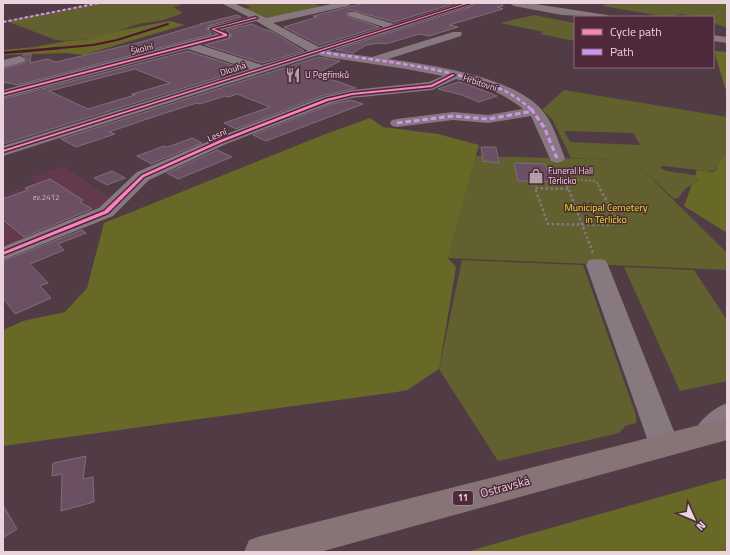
<svg xmlns="http://www.w3.org/2000/svg" width="730" height="555" viewBox="0 0 730 555" font-family="'Titillium Web',sans-serif">
	<style>
		.built { fill: #633a4d }
		.green { fill: #61602e; fill-rule: evenodd }
		.forest { fill: #686827 }
		.lines { fill: none; stroke-linecap: round; stroke-linejoin: round }
		.stream-far1 { stroke: #501535; stroke-width: 2 }
		.stream { stroke: #501535; stroke-width: 2.5 }
		.building { fill: #6b5064; stroke: #7e6e77; fill-rule: evenodd }
		.path-far1 { stroke: #87787e; stroke-width: 2; stroke-dasharray: 2 2; stroke-linecap: butt }
		.path { stroke: #87787e; stroke-width: 2.5; stroke-dasharray: 2.5 2.5; stroke-linecap: butt }
		.minor { fill: #887980; fill-rule: evenodd }
		.major { fill: #877477; fill-rule: evenodd }
		.quiet-far2 { stroke: #d193ec; stroke-width: 2; stroke-dasharray: 3.5 2; stroke-linecap: butt }
		.quiet-far1 { stroke: #d193ec; stroke-width: 2.5; stroke-dasharray: 4.5 2.5; stroke-linecap: butt }
		.quiet { stroke: #d193ec; stroke-width: 3; stroke-dasharray: 5.5 3; stroke-linecap: butt }
		.cycleway-casing { stroke: #4d293a; stroke-width: 3 }
		.cycleway { fill: #ff80c0; fill-rule: evenodd }
		.labels { text-anchor: middle; stroke-width: 3; stroke-linejoin: round; paint-order: stroke }
		.number-label { font-size: 8px; fill: #cab2be }
		.far-street-label { font-size: 9px; fill: #ead3dc; stroke: #4d293a }
		.far-poi-label { font-size: 9px; fill: #ead3dc; stroke: #4d293a; text-anchor: start }
		.shield { fill: #4d293a; stroke: #bba0ab; stroke-width: 1 }
		.shield-label { font-size: 9px; font-weight: bold; fill: #ead3dc }
		.park-label { font-size: 10px; fill: #e0e60c; stroke: #4d293a }
		.near-street-label { font-size: 12px; fill: #ead3dc; stroke: #4d293a }
	</style>
	<rect width="100%" height="100%" fill="#513c45"/>
	<path class="built" d="M63,166l47,32 -22,19 -85,33v-55l32,-12 -6,-5z"/>
	<g class="green">
		<path d="M101,3h78l2,2 -8,2 10,6 -19,7 -26,4 -35,12 -12,3 -30,2 1,-1h-6l-50,-19z"/>
		<path d="M239,3h73l12,4 -61,12 -18,-10 6,-2z"/>
		<path d="M609,3h118v25l-14,-5v-6h-12l-19,-3 -14,3 -66,-11z"/>
		<path d="M534,15l41,8v18l-35,-7 4,-2 -44,-9z"/>
		<path d="M564,90l163,27v37l-10,9 -1,7 -9,1 -44,-5 -3,1c10,9 28,3 39,11l-4,5 -9,5 -8,10 -4,1 -39,-37 92,91v17l-279,-12 28,-102 153,4 -58,-2 -19,-39 -10,-9zM564,131l69,2 7,12 -70,-3z"/>
		<path d="M462,260l121,5 53,150v8l-11,3 -6,7 -121,28 -59,-92z"/>
		<path d="M624,267l70,3 33,50v61l-47,10z"/>
	</g>
	<g class="forest">
		<path d="M170,21l14,4 -101,30 -17,-2 -63,2v-5l31,-3 34,-6 23,-2 27,-8z"/>
		<path d="M714,51l13,1v38l-2,-2z"/>
		<path d="M370,118l13,9 55,7 41,11 -31,113 8,9 -17,102 -32,21 -10,2 -394,54v-116l20,-9 42,-9 22,-24 17,-65 219,-88z"/>
		<path d="M727,154v79l-43,-27 8,-22 7,-5 -4,-3 2,-6 17,2 3,-3v-6z"/>
		<path d="M727,478v74h-261z"/>
	</g>
	<g class="lines">
		<path class="stream-far1" d="M49,49l44,-4 24,-5 51,-16"/>
		<path class="stream" d="M3,53l57,-5"/>
	</g>
	<g class="building">
		<path d="M364,3h91l-61,19 -39,-11 -6,-1 -3,4 3,3 30,10 -60,18 -35,-18 33,-10 -4,-1z"/>
		<path d="M476,3h26l1,3 -6,1 6,2 -54,16 9,2 -29,9 -10,-2 -33,10 -5,-1 -15,2 -13,8 -17,-3 136,-44z"/>
		<path d="M237,15l4,2 -33,9 -2,3 6,5 -194,51 -15,-3v-13l21,-6 3,-2v-2l-5,-4 9,-1 -1,9 17,-4 9,3 85,-20 61,-18h-2z"/>
		<path d="M252,24l11,5 8,2 33,20 -42,12 -57,-18 25,-7 2,-3 -6,-5z"/>
		<path d="M188,51l57,18 -242,75v-45zM135,69l35,14 -38,11 3,1 -47,14 -39,-18z"/>
		<path d="M318,57l22,4 -24,13 40,14 -35,8 -85,33 -12,-6 46,-16 -33,-13 -9,3 -3,-1 -25,8 -3,-1 -38,12 -50,17 6,2 -39,13 -15,-8z"/>
		<path d="M458,82l7,1 32,13 -18,6 -17,-7 -24,-6z"/>
		<path d="M351,100l12,4 -97,37 -13,-6 79,-31z"/>
		<path d="M192,138l10,5 -51,21 -14,-8 27,-10 4,1z"/>
		<path d="M481,147h15l3,16 -16,-2z"/>
		<path d="M217,150l15,7 -54,22 -11,-6z"/>
		<path d="M514,163l31,1 2,6h6l4,12 -39,-1z"/>
		<path d="M112,171l13,7 -18,7 -13,-7z"/>
		<path d="M50,179l33,21 -3,2 12,7 -68,28 -21,-17v-21l25,-9 -3,-2z"/>
		<path d="M82,230l4,3 -28,11 6,6 -34,14 18,19 -8,3 11,12 -36,16 -12,-16v-37z"/>
		<path d="M86,456l-3,23 10,-2 1,25 -33,9 1,-37 -10,2 1,-13z"/>
		<path d="M3,505l14,24 -14,9z"/>
	</g>
	<g class="lines">
		<g class="path-far1">
			<path d="M560,168l7,18"/>
			<path d="M565,179l31,2 3,5"/>
		</g>
		<g class="path">
			<path d="M567,185l26,68"/>
			<path d="M568,189l-33,-1 13,36 63,1 6,-5 -19,-35"/>
		</g>
		<g class="minor">
			<path d="M221,3h13l32,15 70,-15h17l-5,3 -75,17 46,24 65,-20 -35,-11 -2,-2 2,-2h6l39,12 66,-21h14l-2,2 -143,46 43,6 81,-25h8l1,2 -1,2 -73,23c43,6 123,17 153,50 12,13 17,32 24,49l-2,3 -6,2 -6,-2 -20,-45 -43,7 -35,-3 -56,7 -5,-1 -2,-3 2,-3 5,-1 56,-7 35,3 35,-6c-19,-16 -43,-24 -67,-30l-24,11 -80,8 -20,5 -106,41 -77,36 -36,36 -110,44v-13l96,-39 38,-36 79,-34 106,-41 30,-7 77,-8 14,-6 -37,-7 -80,-12 -8,-2 -315,101v-10l247,-77 -62,-20 -185,49v-8l213,-56 -9,-5 1,-2 41,-10zM256,21l52,30 -46,14 -62,-20 30,-8 1,-2 -9,-5z"/>
			<path d="M509,3h20l78,12 2,2 -47,-2 -48,-9z"/>
			<path d="M713,35l14,2v6l-14,-2z"/>
			<path d="M20,56l4,2 2,2 -2,2 -21,6v-8z"/>
			<path d="M597,259l8,1 3,5 71,179 -4,8 -11,4 -11,-4 -4,-8 -63,-179 3,-5z"/>
			<path d="M727,403v29c-11,11 -14,14 -29,9l-5,-8c7,-13 20,-25 34,-30z"/>
		</g>
		<path class="major" d="M727,418v22l-407,112h-76l5,-12 12,-4z"/>
		<path class="quiet-far2" d="M3,22l96,-19"/>
		<path class="quiet-far1" d="M320,52c58,9 132,15 185,39 10,5 19,12 27,19"/>
		<g class="quiet">
			<path d="M531,109l13,18 13,31"/>
			<path d="M397,123l56,-7 35,3 46,-8"/>
		</g>
		<g class="cycleway-casing">
			<g id="cycleway">
				<path d="M467,3h3l-467,149v-2z"/>
				<path d="M256,17l1,1 -43,11 13,5v2l-224,59v-2l221,-58 -13,-6z"/>
				<path d="M453,74l2,1 -23,12 -80,8 -24,6 -106,41 -78,35 -36,36 -105,42v-3l101,-41 38,-36 78,-35 106,-41 26,-6 79,-8z"/>
			</g>
		</g>
		<use href="#cycleway" class="cycleway"/>
	</g>
	<defs>
		<g id="restaurant-bare" transform="scale(1.2)"><path d="M-5-6h1v4h1v-4h1v4h1v-4h1v5L-1.5 .5V6h-2V.5L-5-1ZM5-6V6H3V1.5H1.5Q1.5-4 5-6Z" fill="#b49ea7" stroke="#4d293a" stroke-width="2.5" paint-order="stroke"/></g>
		<g id="shop-bare" transform="scale(1.2)"><path d="M-5-2.5h2.3a2.7 3.5 0 0 1 5.4 0H5L5.5 6h-11ZM-1.5-2.5h3a1.5 2.3 0 0 0-3 0Z" fill="#b49ea7" stroke="#4d293a" stroke-width="2.5" paint-order="stroke"/></g>
	</defs>
	<g fill-rule="evenodd">
		<use href="#restaurant-bare" x="293" y="75"/>
		<use href="#shop-bare" x="536" y="176"/>
	</g>
	<g class="labels">
		<g class="number-label">
			<text x="46" y="200">ev.2412</text>
		</g>
		<g class="far-street-label">
			<text transform="translate(142 49) rotate(-15)" y="3">Školní</text>
			<text transform="translate(233 69) rotate(-18)" y="3">Dlouhá</text>
			<text transform="translate(480 83) rotate(18)" y="3">Hřbitovní</text>
			<text transform="translate(217 135) rotate(-23)" y="3">Lesní</text>
		</g>
		<g class="far-poi-label">
			<text x="305" y="78">U Pegřímků</text>
			<text x="548" y="174">Funeral Hall<tspan x="548" dy="10">Těrlicko</tspan></text>
		</g>
		<rect class="shield" x="453" y="491" width="20" height="14" rx="3"/>
		<g class="shield-label">
			<text x="463" y="501">11</text>
		</g>
		<g class="park-label">
			<text x="606" y="211">Municipal Cemetery<tspan x="606" dy="12">in Těrlicko</tspan></text>
		</g>
		<g class="near-street-label">
			<text transform="translate(505 487) rotate(-15)" y="4">Ostravská</text>
		</g>
	</g>
	<rect width="730" height="555" fill="none" stroke="#ead3dc" stroke-width="8"/>
	<rect x="574" y="16" width="140" height="52" fill="#4d293a" stroke="#8c6d7b"/>
	<rect x="582" y="29" width="20" height="6" fill="#ff80c0" stroke="#8c6d7b"/>
	<text x="610" y="36" font-size="12" fill="#ead3dc">Cycle path</text>
	<rect x="582" y="49" width="20" height="6" fill="#d193ec" stroke="#8c6d7b"/>
	<text x="610" y="56" font-size="12" fill="#ead3dc">Path</text>
	<g transform="translate(694 519) rotate(134)" stroke="#4d293a" stroke-width="3" paint-order="stroke">
	<path d="M0-3L7 15L0 10L-7 15Z" fill="#ead3dc"/>
	<text y="-6" font-size="11" font-weight="bold" text-anchor="middle" fill="#ead3dc">N</text>
	</g>
</svg>
